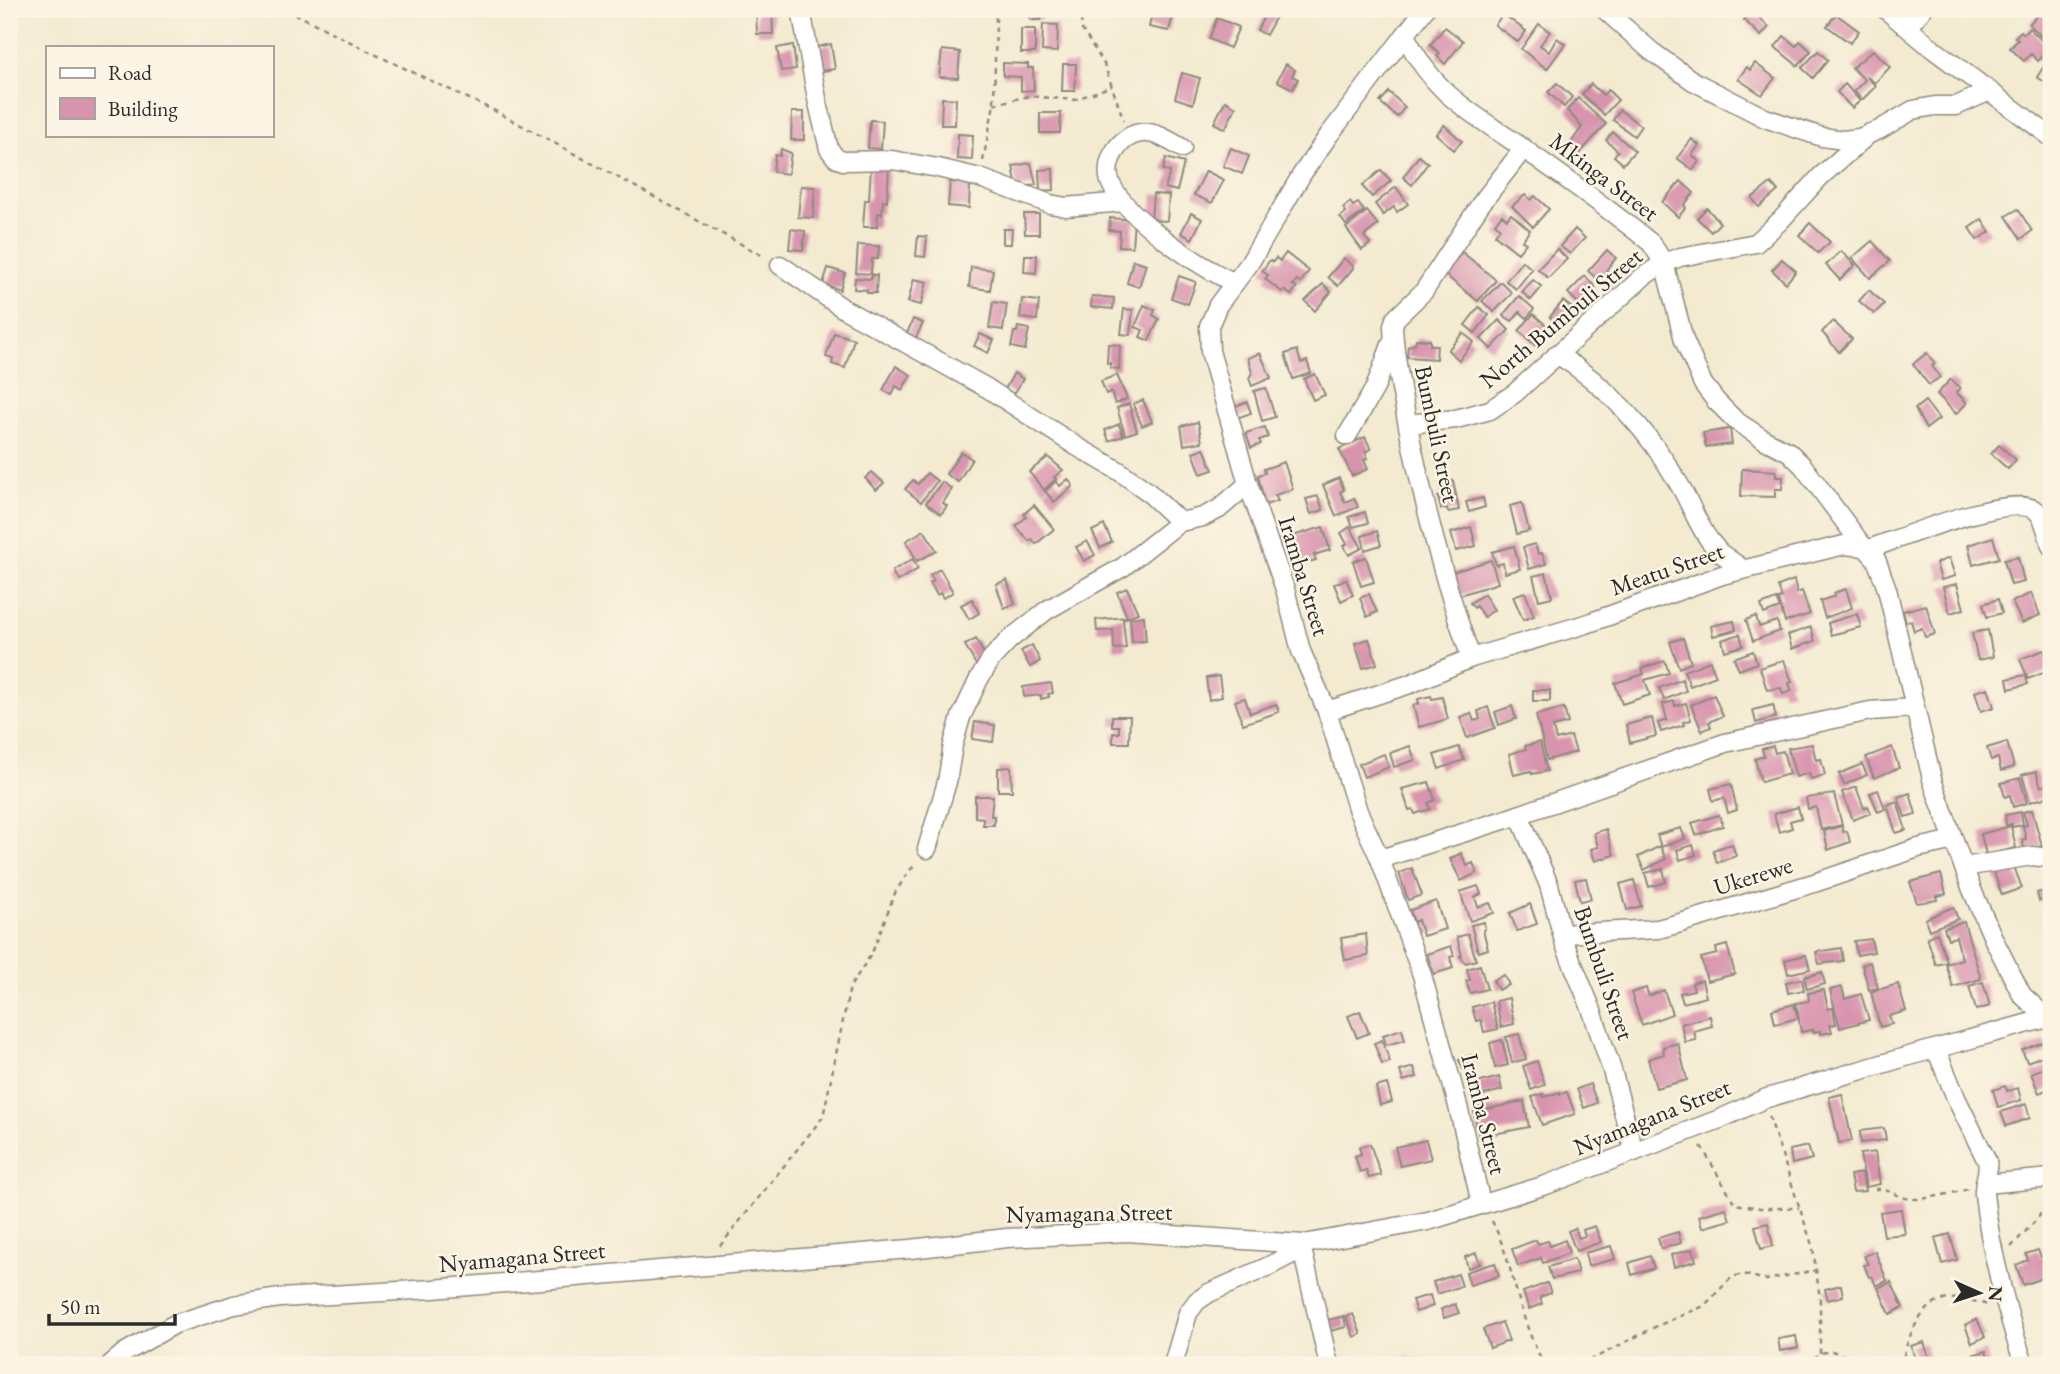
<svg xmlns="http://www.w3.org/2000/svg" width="2060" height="1374" viewBox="0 0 2060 1374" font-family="'EB Garamond',serif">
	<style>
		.building { fill: #d893ad }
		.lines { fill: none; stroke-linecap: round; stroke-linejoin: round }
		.minor-casing { stroke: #8f8a7e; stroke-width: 21 }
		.path { stroke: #8f8a7e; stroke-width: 2.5; stroke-dasharray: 5 5; stroke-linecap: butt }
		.minor { stroke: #fff; stroke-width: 18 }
		.labels { text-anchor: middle; stroke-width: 5; stroke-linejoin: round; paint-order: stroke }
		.street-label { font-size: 24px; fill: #2b2b2b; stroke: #fcf5e5 }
	</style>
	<rect width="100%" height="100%" fill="#fcf5e5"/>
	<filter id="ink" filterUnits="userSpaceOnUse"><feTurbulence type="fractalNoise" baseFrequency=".0143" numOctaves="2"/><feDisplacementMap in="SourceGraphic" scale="14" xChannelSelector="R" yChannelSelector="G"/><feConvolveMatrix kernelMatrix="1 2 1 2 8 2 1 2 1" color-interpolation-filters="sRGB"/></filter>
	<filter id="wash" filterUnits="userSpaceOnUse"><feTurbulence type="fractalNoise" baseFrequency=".00686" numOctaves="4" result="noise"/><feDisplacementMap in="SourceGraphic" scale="28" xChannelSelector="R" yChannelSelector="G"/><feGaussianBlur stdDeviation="1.57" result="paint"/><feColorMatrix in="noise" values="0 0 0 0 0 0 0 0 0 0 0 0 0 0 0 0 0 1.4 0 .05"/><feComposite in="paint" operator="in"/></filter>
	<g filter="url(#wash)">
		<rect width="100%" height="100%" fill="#f3ead0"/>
		<g id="blocks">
			<g class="building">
				<path d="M756,9h16l1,25h-16z"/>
				<path d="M1030,9h15v4h-3l-1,7h-11z"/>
				<path d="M1153,9l21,3 -5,19 -20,-4z"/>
				<path d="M1268,9l10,4 -12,22 -9,-5z"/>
				<path d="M1752,11l17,16 -8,9 -17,-16z"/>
				<path d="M2042,11l9,9 -4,4 4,4v12l-3,3 -19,-19z"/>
				<path d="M1503,14l23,17 -8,11 -23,-17z"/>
				<path d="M1836,14l23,17 -9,12 -23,-17z"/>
				<path d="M1217,18l22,9 -9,21 -21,-9z"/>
				<path d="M1043,24l15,1 -1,27 -15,-1z"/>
				<path d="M1539,24l11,8 -10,13 9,7 8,-14 8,6 -18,25 -26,-20z"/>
				<path d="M1445,27l18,14 -18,23 -8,-8 3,-3 -10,-8z"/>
				<path d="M2029,28l21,20 -12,13 -7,-7 -7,7 -14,-13 8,-8 -3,-3 6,-6 3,3z"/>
				<rect x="1021" y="29" width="14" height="24"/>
				<path d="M1784,36l12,10 4,-5 11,10 -13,15 -23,-19z"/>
				<path d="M831,44l4,25 -14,2 -4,-24z"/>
				<path d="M793,45l3,24 -15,2 -4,-23z"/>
				<path d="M942,50l18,2 -2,26 -19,-1z"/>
				<path d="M1873,50l17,17 -15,16 -8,-6 9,9 -14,14 -8,-9 11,-11 -13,-12z"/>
				<path d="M1818,51l10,9 -15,18 -11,-10z"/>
				<path d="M2047,62l4,3v15l-2,-1 -3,4 -9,-6z"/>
				<path d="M1003,63l25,1v4h5l1,22 -13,1v-14l-18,-1z"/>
				<path d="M1755,63l20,15 -13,17 -24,-16 9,-12 3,3z"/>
				<path d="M1063,64h13l-1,27h-13z"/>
				<path d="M1286,64l9,6 -3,6 6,3 -5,10 -16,-8z"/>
				<path d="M1182,73l18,5 -7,26 -18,-6z"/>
				<path d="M1557,83l15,14 -8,10 -16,-15z"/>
				<path d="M1591,84l12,11 5,-5 10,10 -14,15 -22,-21z"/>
				<path d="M1845,84l15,17 -8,7 -15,-16z"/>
				<path d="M1389,92l16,15 -8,10 -17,-15z"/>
				<path d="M942,98l14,1 -1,26h-14z"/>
				<path d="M1578,98l28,26 -26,29 -10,-9 12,-17 -15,-17z"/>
				<path d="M1225,101l11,6 -11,22 -11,-6z"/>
				<path d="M1620,110l21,16 -7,10 -21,-16z"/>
				<path d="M792,112h12v28h-13z"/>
				<path d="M1040,113h21l-1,20h-20z"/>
				<path d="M870,120l13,1 -2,28 -13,-1z"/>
				<path d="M1444,125l18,16 -8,9 -18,-16z"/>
				<path d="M1613,132l22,19 -12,13 -9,-8 4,-5 -12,-11z"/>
				<path d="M958,134l15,1 -1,25 -15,-1z"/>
				<path d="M1692,139l7,6 -7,10 7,6 -6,9 -16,-12z"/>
				<path d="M1231,148l18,8 -7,18 -19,-8z"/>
				<path d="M781,149l10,4 -3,21 -15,-2 2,-17 5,1z"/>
				<path d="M1419,156l9,7 -16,22 -9,-8z"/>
				<path d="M1166,158l18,5 -7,28 -12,-3 5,-16 -7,-2z"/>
				<path d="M1031,163l5,22 -19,3 -4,-22z"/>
				<path d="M871,166l18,1 -2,34 -4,-1 -1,14 -4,-1 -1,14h-14l2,-27h4z"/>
				<path d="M1053,169l1,21 -14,1 -1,-21z"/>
				<path d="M1381,170l10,11 -19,16 -10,-11z"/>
				<path d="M1206,171l18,9 -12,23 -18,-8z"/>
				<path d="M1681,181l13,12 -10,12 2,3 -8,9 -16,-15z"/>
				<path d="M950,182l20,1 -1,25 -21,-2z"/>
				<path d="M1771,183l7,8 -19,16 -7,-9z"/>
				<path d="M801,186l14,1 -2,31 -15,-1z"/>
				<path d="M1396,187l12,17 -11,8 -3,-5 -11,8 -8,-11z"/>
				<path d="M1153,194l16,1 -2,26 -16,-1z"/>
				<path d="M1525,195l6,5 4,-4 14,13 -16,18 -21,-21z"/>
				<path d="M1350,202l3,4 5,-3 6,8 -18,14 -6,-8 6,-5 -3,-4z"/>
				<path d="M1707,208l13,15 -9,9 -14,-14z"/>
				<path d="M2018,209l14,22 -11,8 -15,-23z"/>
				<path d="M1367,211l11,14 -14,11 6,8 -8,6 -16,-22z"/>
				<path d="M1191,213l11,6 -10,20 -11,-6z"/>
				<path d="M1024,214h15v20h-14z"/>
				<path d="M1511,214l19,16 -8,11 4,2 -8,10 -23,-18 5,-7 -5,-5 7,-8 5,4z"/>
				<path d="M1110,218l24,2 -2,27 -13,-1 1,-15 -11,-1z"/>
				<path d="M1982,219l8,13 -13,8 -8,-12z"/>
				<path d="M1810,223l20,19 -12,11 -19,-18z"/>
				<path d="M791,229l14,2 -2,19 -14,-1z"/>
				<path d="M1003,229h9l-1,15h-8z"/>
				<path d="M1575,229l10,9 -15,16 -10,-8z"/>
				<path d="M918,236l9,1 -2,20 -9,-1z"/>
				<path d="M1872,241l18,20 -20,17 -18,-20z"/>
				<path d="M858,245l21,1 -1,13h-6l-1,15 -15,-1z"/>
				<path d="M1557,249l10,10 -19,19 -10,-9z"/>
				<path d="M1607,250l9,8 -10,12 5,4 -8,10 -15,-13z"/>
				<path d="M1841,251l14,14 -15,15 -14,-15z"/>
				<path d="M1462,252l34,28 -18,21 -34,-27z"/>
				<path d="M1286,253l23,18 -9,12 -3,-3 -4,5 4,2 -6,8 -7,-5 -2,2 -17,-13 3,-4 -6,-4 8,-11 3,2 3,-4 4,3z"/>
				<path d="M1025,255h12l-1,18 -12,-1z"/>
				<path d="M1344,258l10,9 -16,19 -10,-9z"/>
				<path d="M1782,259l14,12 -10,12 -14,-13z"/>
				<path d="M1133,260l13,4 -7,23 -12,-4z"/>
				<path d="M1522,261l10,8 -16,20 -10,-8z"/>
				<path d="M971,267l22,3 -3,20 -21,-3z"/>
				<path d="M828,268l17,5 -5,17 -17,-6z"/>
				<path d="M871,275h6l-1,18h-9v-3l-13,-1 1,-11 16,1z"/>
				<path d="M1179,276l17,6 -8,22 -17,-6z"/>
				<path d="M1585,276l10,11 -16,17 -11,-11z"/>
				<path d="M914,279l13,3 -6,23 -13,-3z"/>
				<path d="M1533,280l9,7 -11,13 -9,-8z"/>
				<path d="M1501,282l11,11 -18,19 -12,-11z"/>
				<path d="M1323,284l8,8 -16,19 -10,-10z"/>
				<path d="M1869,290l15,14 -10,10 -15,-13z"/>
				<path d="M1092,296l22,2 -1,11 -22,-2z"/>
				<path d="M1519,296l15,13 -7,9 -7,-6 -8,9 -9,-6z"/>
				<path d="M1022,299l17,2 -2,19 -17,-2z"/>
				<path d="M1563,301l9,7 -14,16 -8,-7z"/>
				<path d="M993,302l14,2 -4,26 -14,-2z"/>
				<path d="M1144,305l11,5 -2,5 6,4 -10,22 -9,-4 3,-7 -8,-3z"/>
				<path d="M1479,307l10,8 -14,18 -10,-8z"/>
				<path d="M1124,309l9,1 -3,25 -9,-1z"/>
				<path d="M1533,314l19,16 -15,17 -18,-16z"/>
				<path d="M913,319l10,4 -8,17 -9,-4z"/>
				<path d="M1499,320l10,10 -18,19 -10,-10z"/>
				<path d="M1833,321l19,18 -13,13 -17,-20z"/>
				<path d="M1018,327l11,2 -4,21 -14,-3 3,-15h3z"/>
				<path d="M834,333l20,6 -9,29 -13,-4 1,-5 -7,-2z"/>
				<path d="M1463,333l11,9 -15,18 -11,-10z"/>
				<path d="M980,334l14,6 -6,13 -14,-7z"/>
				<path d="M1416,339l14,1v5h7l-1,14 -29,-2 1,-11 7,-2z"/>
				<path d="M1108,344l12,1 -1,24 -9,-1v-5h-3z"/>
				<path d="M1297,350l4,13 6,-2 4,12 -18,6 -8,-25z"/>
				<path d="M1260,353l11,25 -19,8 -3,-8 3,-5 -4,-15z"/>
				<path d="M1927,353l8,11 -3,2 8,11 -11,8 -16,-21z"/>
				<path d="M896,366l15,9 -9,15 -6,-4 -4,9 -9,-5z"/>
				<path d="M1014,373l9,6 -9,15 -9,-5z"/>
				<path d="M1315,374l10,21 -12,5 -9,-21z"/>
				<path d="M1117,375l10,24 -12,5 -4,-12 -5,2 -5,-13z"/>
				<path d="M1951,379l9,9 -4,4 11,11 -11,11 -19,-20z"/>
				<path d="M1266,388l9,29 -13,4 -8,-30z"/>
				<path d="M1143,400l9,22 -10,4 -9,-22z"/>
				<path d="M1925,401l14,18 -13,10 -11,-20z"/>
				<path d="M1247,402l4,11 -17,6 -4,-11z"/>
				<path d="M1129,404l8,27 -12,4 -8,-27z"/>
				<path d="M1198,422l4,20 -18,3 -3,-19z"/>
				<path d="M1119,424l4,12 -14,5 -4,-11z"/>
				<path d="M1265,427l3,10 -9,3 2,4 -10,4 -5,-15z"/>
				<path d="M1730,429l2,15 -26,3 -3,-14z"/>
				<path d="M1365,437l6,12 -6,3 3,6 -4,2 4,9 -16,7 -13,-27z"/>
				<path d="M1999,445l17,15 -8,9 -17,-15z"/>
				<path d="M1204,448l9,22 -12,4 -8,-22z"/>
				<path d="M961,452l11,7 -14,23 -12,-8z"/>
				<path d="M1048,457l15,13 -9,7 2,2 -12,11 -15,-18z"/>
				<path d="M1284,462l9,27 -18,6 3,6 -13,4 -7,-30 7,-2 -1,-4z"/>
				<path d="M1742,469l34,2v6h7l-1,12h-7v8l-34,-1z"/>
				<path d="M872,472l12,11 -8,7 -11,-12z"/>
				<path d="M927,473l10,8 -16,21 -16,-13 8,-9 5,4z"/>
				<path d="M1339,478l5,12 -4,2 5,10 9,-4 4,9 -22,9 -13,-31z"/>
				<path d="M1068,479l5,7 -19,16 -9,-11 11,-10 4,5z"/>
				<path d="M1453,481l6,29 -11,2 -1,-4 -6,1 -3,-12 5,-1 -3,-12z"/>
				<path d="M942,482l10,7 -9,14 4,3 -6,8 -15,-11z"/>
				<path d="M1318,496l5,14 -12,4 -5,-15z"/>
				<path d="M1483,498l2,9 -16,5 -3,-10z"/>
				<path d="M1522,503l7,28 -12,3 -7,-28z"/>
				<path d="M1034,505l20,24 -18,15 -4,-5 -3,2 -13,-15 10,-9 -2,-3z"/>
				<path d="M1365,512l3,11 -15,4 -4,-10z"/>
				<path d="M1104,525l8,17 -12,6 -8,-17z"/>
				<path d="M1323,527l7,23 -16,5 2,5 -22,6 -1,-4 -7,2 -7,-24z"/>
				<path d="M1350,527l12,21 -13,7 -5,-9 3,-2 -6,-11z"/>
				<path d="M1471,527l5,19 -20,5 -5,-18z"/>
				<path d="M924,530l13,21 -20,10 -11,-20z"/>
				<path d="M1377,531l4,14 -16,5 -3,-14z"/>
				<path d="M1993,537l6,21 -26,7 -5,-20z"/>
				<path d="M1087,541l8,14 -11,6 -8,-14z"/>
				<path d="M1535,544l3,10 4,-1 4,11 -17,5 -6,-22z"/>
				<path d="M1514,546l6,23 -15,4 -2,-10 -7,2 -4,-13z"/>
				<path d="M1366,557l8,25 -13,4 -8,-25z"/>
				<path d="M2018,557l6,25 -13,3 -7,-25z"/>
				<path d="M1949,558l6,18 -14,4 -5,-17z"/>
				<path d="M913,559l5,10 -21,12 -5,-10z"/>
				<path d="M1491,560l7,23 -38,12 -7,-23z"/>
				<path d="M940,569l13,23 -10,6 -3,-5 -3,2 -7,-12 4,-2 -4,-6z"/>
				<path d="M1546,573l6,24 -13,3 -6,-24z"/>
				<path d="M1346,579l7,16 -12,6 -7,-17z"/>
				<path d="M1007,580l8,24 -11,4 -8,-24z"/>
				<path d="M1794,580l3,13 5,-2 8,23 -25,8 -7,-23 4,-1 -4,-12z"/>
				<path d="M1957,584l7,25 -14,4 -7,-26z"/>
				<path d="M1127,588l11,25 -15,6 3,29 -12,1 -1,-19 -16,1 -1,-11 31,-3 -10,-25z"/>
				<path d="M1846,589l6,19 -27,10 -5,-17 15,-5 -1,-3z"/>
				<path d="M1525,592l9,24 -11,4 -10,-24z"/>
				<path d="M2031,593l9,22 -18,8 -10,-21z"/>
				<path d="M1369,594l8,18 -10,5 -7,-19z"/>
				<path d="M1484,594l10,16 -10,7 -8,-11 -2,2 -4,-5z"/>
				<path d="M972,599l7,14 -10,6 -8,-14z"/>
				<path d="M1776,599l4,9 -16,6 -3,-9z"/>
				<path d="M1998,599l4,14 -15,4 -4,-13z"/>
				<path d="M1926,605l9,29 -10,3 -3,-9 -8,3 -3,-10 -5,1 -3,-11z"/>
				<path d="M1857,614l4,13 -30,8 -3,-12z"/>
				<path d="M1144,616l2,25 -14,1 -2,-24z"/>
				<path d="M1756,616l3,11 18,-6 3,10 -27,10 -7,-21z"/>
				<path d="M1734,621l2,9 -23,6 -2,-10z"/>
				<path d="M1811,627l4,14 -23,8 -4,-14z"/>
				<path d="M1988,630l5,27 -15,3 -6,-27z"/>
				<path d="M1740,634l3,12 -18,5 -3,-11z"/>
				<path d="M1683,638l8,25 -12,5 -9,-26z"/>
				<path d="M976,639l11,20 -11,6 -11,-20z"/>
				<path d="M1369,639l8,25 -14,4 -8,-25z"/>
				<path d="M1032,645l8,16 -10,6 -9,-16z"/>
				<path d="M2044,650l7,20 -23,9 -8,-20z"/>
				<path d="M1753,651l4,12 -18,7 -5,-12z"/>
				<path d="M1784,660l8,22 -3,1 3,8 -9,3 -2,-6 -14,2 -7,-22z"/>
				<path d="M1665,661l4,12 -24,7 5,15 -28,9 -7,-21 29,-9 -2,-6z"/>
				<path d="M1710,661l6,15 -26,10 -6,-15z"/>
				<path d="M2025,675l3,9 -19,5 -2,-10z"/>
				<path d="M1219,676l3,21 -13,3 -3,-22z"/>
				<path d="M1682,679l4,12 -22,9 -5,-12z"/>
				<path d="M1051,683l2,10 -5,1 1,3 -8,2v-4l-17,2 -1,-10z"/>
				<path d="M1988,688l6,19 -13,4 -6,-19z"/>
				<rect x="1533" y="690" width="17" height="11"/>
				<path d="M1714,695l9,21 -14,6 2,5 -9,4 -11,-26z"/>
				<path d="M1431,696l1,3 10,-2 6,22 -29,8 -6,-22 6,-2 -1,-4z"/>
				<path d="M1245,698l5,15 26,-9 3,8 -36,12 -8,-23z"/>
				<path d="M1674,701l1,5 11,-3 5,17 -8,2 1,3 -23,7 -3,-9 9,-3 -4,-16z"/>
				<path d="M1773,705l3,12 -20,6 -3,-13z"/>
				<path d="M1512,706l4,13 -17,6 -4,-13z"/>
				<path d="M1488,707l7,21 -28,10 -7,-21 11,-4 3,8 6,-2 -2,-8z"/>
				<path d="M1564,708l4,15 -15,4 3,13 15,-4 5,16 -29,8 -11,-45z"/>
				<path d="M1112,716h18l-1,27h-16v-10h6v-7h-7z"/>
				<path d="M1652,718l4,18 -26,7 -4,-18z"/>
				<path d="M975,722l20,3 -2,17 -21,-3z"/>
				<path d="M1540,742l7,29 -15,3 -1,-3 -17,4 -5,-21 17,-5 -1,-3z"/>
				<path d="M2007,742l7,25 -13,4 -3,-13 -7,2 -4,-12z"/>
				<path d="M1812,744l4,16 5,-1 4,16 -14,4 -2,-6 -13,4 -8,-29z"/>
				<path d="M1410,746l5,14 -21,7 -4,-14z"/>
				<path d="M1773,746l2,7 8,-2 6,23 -28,8 -6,-23 9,-3 -2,-7z"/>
				<path d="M1459,747l5,13 -25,9 -5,-14z"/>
				<path d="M1892,747l7,21 -25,10 -8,-21z"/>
				<path d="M1384,754l5,13 -25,10 -5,-13z"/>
				<path d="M1862,764l5,11 -23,10 -5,-11z"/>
				<path d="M1011,767l1,24h-14v-23z"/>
				<path d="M2036,771l5,16 8,-3 2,12 -21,6 -8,-27z"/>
				<path d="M2020,778l7,25 -14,4 -3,-12 -5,2 -4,-14z"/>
				<path d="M1429,782l6,18 -7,3 2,6 -15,5 -2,-5 -4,1 -7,-21z"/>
				<path d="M1731,784l6,26 -9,3 -4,-15 -11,3 -3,-12z"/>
				<path d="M1856,787l8,21 4,-2 3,7 -18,7 -11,-28z"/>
				<path d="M1878,790l7,19 -7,3 -8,-19z"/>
				<path d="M1910,793l6,21 -11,3 -7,-20z"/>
				<path d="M1834,794l8,31 -21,5 -5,-23 -8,2 -2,-11z"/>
				<path d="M975,796h18l-2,20h3v9h-11v-7l-8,-1z"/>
				<path d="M1897,801l9,29 -10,3 -9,-28z"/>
				<path d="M1798,807l3,11 -11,3 2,7 -13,4 -5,-18z"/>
				<path d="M2032,810l10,36 -17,5 -3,-11 4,-1 -3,-13 4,-1 -4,-13z"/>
				<path d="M2021,812l2,13 -11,2v-3l-6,1 -1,-10z"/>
				<path d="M1719,815l4,11 -27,9 -4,-12z"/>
				<path d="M1842,826l1,6 4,-1 3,11 -22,8 -4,-19z"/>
				<path d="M2011,826l5,22 -30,7 -5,-21z"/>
				<path d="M1681,828l4,11 -24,8 -4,-12z"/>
				<path d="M1606,829l8,26 -19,6 -4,-12 7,-2 -4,-14z"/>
				<path d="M1732,844l4,12 -19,7 -4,-13z"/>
				<path d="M1693,845l3,10 -16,5 -3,-10z"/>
				<path d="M1660,846l6,13 -22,11 -6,-13z"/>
				<path d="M1461,853l6,13 6,-3 4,10 -16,8 -11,-22z"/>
				<path d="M2012,861l10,27 -20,7 -10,-27z"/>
				<path d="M1412,868l10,27 -14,5 -9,-27z"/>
				<path d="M1663,869l3,13 -17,5 -4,-14z"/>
				<path d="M1941,874l5,20 -9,2 1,4 -21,3 -7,-21z"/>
				<path d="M1586,878l5,21 -11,2 -5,-21z"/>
				<path d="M1634,880l7,26 -14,4 -7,-26z"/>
				<path d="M1478,886l3,8 -6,3 3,10 12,-4 4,10 -24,8 -10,-29z"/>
				<path d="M2051,886v25l-5,1 -4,-12 -3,1 -2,-8 11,-3 -1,-3z"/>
				<path d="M1436,901l9,28 -22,7 -5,-16 -4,2 -4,-12z"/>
				<path d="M1530,904l7,20 -20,7 -7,-18z"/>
				<path d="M1953,907l5,12 -29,11 -4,-11z"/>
				<path d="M1484,922l1,7 -2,1 5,19 -10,3 -7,-27z"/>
				<path d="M1964,922l17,57 -28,8 -7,-23 16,-5 -6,-22 -8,2 -4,-11z"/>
				<path d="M1937,933l10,29 -11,3 -9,-28z"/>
				<path d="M1366,934l2,22 -23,4 -4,-22z"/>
				<path d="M1468,934l8,26 -11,3 -5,-7h2l-5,-19z"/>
				<path d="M1871,939l3,13 -17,3 -3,-14z"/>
				<path d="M1727,945l8,29 -28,7 -6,-23 16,-4 -1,-6z"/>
				<path d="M1451,946l3,10 -4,1 3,11 -19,6 -7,-20z"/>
				<path d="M1841,948l2,13 -24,3 -3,-12z"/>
				<path d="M1806,955l4,14 -22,5 -3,-14z"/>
				<path d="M1870,962l8,26 -9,2 -7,-25z"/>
				<path d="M1480,965l7,24 -17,4 -4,-12 4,-1 -3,-11z"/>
				<path d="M1822,972l3,12 -18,5 -3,-12z"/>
				<path d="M1504,975l5,10 -11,5 -5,-10z"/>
				<path d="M1802,979l2,11 -16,3 -2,-11z"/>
				<path d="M1702,980l4,17 -23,6 -3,-10 14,-3 -2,-7z"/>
				<path d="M1983,982l7,24 -14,4 -7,-24z"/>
				<path d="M1898,984l8,27 -17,5 3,8 -12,3 -9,-35z"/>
				<path d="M1842,987l3,12 16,-5 8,26 -29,8 -10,-38z"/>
				<path d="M1646,988l3,8 15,-6 8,24 -30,11 -11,-32z"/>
				<path d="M1824,990l4,19 5,-1 3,16 -6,1 2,7 -12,2v-3l-7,1v-2l-12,2 -5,-29 13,-2 -1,-8z"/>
				<path d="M1509,998l5,26 -13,3 -5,-26z"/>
				<path d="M1491,1002l7,27 -14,3 -3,-12 -5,1 -4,-14z"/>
				<path d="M1794,1004l4,14 -23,6 -3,-14z"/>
				<path d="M1360,1011l9,22 -12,5 -9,-22z"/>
				<path d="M1710,1016l2,10 -18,5 2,9 -11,2 -4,-18z"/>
				<path d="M1402,1029l3,11 -19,5 -3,-10z"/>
				<path d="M1519,1034l7,25 -14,4 -6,-26z"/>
				<path d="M1382,1040l8,22 -8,2 -8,-21z"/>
				<path d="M1502,1040l6,25 -13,3 -5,-25z"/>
				<path d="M2045,1041l5,12 -23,9 -5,-12z"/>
				<path d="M1678,1043l9,37 -31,8 -8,-29 16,-5 -1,-7z"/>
				<path d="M1471,1055l3,9 -11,5 -4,-9z"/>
				<path d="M1537,1061l8,24 -14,5 -8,-24z"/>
				<path d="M2049,1066l2,22 -12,5 -8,-20z"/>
				<path d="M1414,1067l3,10 -14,4 -3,-10z"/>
				<path d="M1499,1077l3,13 -29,8 -3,-13z"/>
				<path d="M1387,1084l5,18 -12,3 -4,-18z"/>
				<path d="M1590,1084l7,19 -13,5 -7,-19z"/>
				<path d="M2005,1086l2,5 11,-3 3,12 -23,7 -5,-17z"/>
				<path d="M1560,1092v2l7,-2 8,22 -33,11 -10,-28 11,-3 1,3z"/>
				<path d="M1842,1094l10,47 -13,2 -10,-46z"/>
				<path d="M1524,1101l5,26 -50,10 -5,-25z"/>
				<path d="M2026,1104l4,14 -24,8 -5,-14z"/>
				<path d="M1884,1128l2,12 -25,3 -1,-12z"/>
				<path d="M1426,1140l5,19 -31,7 -5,-19z"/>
				<path d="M1370,1144l11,31 -12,3 -3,-8 -6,2 -5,-16 6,-2 -2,-7z"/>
				<path d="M1808,1146l4,13 -20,5 -2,-14z"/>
				<path d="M1875,1152l5,32 -14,3 -6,-33z"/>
				<path d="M1862,1173l3,18 -12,1 -3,-17z"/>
				<path d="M1726,1208l4,12 -28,8 -3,-12z"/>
				<path d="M1901,1209l4,25 -21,2 -4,-24z"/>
				<path d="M1768,1223l5,23 -12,3 -6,-23z"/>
				<path d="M1595,1226l6,16 -25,9 -8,-20 7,-3 4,10 6,-2 -2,-6z"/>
				<path d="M1678,1232l3,11 -20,6 -3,-11z"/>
				<path d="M1950,1234l7,26 -15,4 -7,-26z"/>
				<path d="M1536,1240l2,4 10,-3 2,5 15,-6 4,13 -26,10 -2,-5 -23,8 -6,-17z"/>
				<path d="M1611,1246l4,13 -27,7 -3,-13z"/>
				<path d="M2051,1246v13l-5,2 5,14 -28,10 -7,-20 12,-5 -2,-6 12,-4 3,7 4,-2 -2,-5z"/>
				<path d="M1692,1249l4,12 -22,6 -3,-12z"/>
				<path d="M1875,1251l12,30 -11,5 -4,-10 -3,1 -5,-12 4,-1 -4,-8z"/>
				<path d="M1476,1253l4,11 -12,4 -3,-11z"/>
				<path d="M1650,1256l4,12 -22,7 -3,-12z"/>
				<path d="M1574,1259l4,14 -26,6 -4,-12z"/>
				<path d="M1495,1263l4,13 -29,9 -4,-13z"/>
				<path d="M1458,1274l4,12 -25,8 -4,-12z"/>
				<path d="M1891,1282l12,25 -13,7 -12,-26z"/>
				<path d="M1547,1283l4,10 -11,4 2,7 -13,5 -6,-17z"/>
				<path d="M1841,1285l2,11 -15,4 -3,-11z"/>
				<path d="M1430,1295l3,11 -17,6 -4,-12z"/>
				<path d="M1455,1304l4,9 -15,5 -3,-9z"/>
				<path d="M1353,1314l8,20 -7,3 -8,-20z"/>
				<path d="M1344,1316l2,11 -20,5 -2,-11z"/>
				<path d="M1977,1319l8,18 -13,6 -7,-18z"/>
				<path d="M1502,1322l7,19 -19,7 -7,-19z"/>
				<path d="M1796,1336l2,12 -18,3 -2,-12z"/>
				<path d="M1924,1342l6,19 -13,4 -6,-19z"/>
				<path d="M1986,1351l4,14h-15l-3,-10z"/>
				<path d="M1410,1357v3l10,-2 1,7h-25l6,-2v-5z"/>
			</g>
		</g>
	</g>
	<g filter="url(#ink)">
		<use href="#blocks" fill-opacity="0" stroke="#8f8a7e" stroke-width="2"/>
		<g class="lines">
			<g class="minor-casing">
				<g id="minor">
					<path d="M801,9l16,90 12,50 7,9 7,3 49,-1 46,8 42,10 70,26 16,3 57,-5"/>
					<path d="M1425,9l-96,126 -27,39 -53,90 -31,41 -9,21 1,25 38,133 37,105 16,62 26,60 31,100 22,48 42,116 34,123 25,105"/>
					<path d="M1604,9l47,42 42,30 72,37 57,19 22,3 15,-2 20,-8 34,-20 22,-4h21l34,-15"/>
					<path d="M1885,9l48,40 118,88"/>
					<path d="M1907,27l16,-18"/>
					<path d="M1405,35c30,62 67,77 119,114 43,30 86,61 127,94l13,20 20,77 19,44 13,17 20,20 29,19 24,12 14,14 59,79"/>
					<path d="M1182,148c-12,-7 -27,-17 -41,-15 -23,3 -40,32 -29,53 18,34 88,81 123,97"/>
					<path d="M780,265l64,44 143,79 89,58 43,25 28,20 33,31"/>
					<path d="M1557,354c52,33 91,76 122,130 11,18 18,40 31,57l9,11 24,17"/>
					<path d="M1408,424l48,-5 34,-9 25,-17 129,-117 20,-13 16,-6 76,-14 24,-22 41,-45 49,-43"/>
					<path d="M1347,436l28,-48 17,-46"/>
					<path d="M1869,549c30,-10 144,-58 168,-38 8,8 11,25 14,35"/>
					<path d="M1471,658c-28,-79 -49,-160 -65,-242 -5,-30 -12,-60 -13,-90l2,-7 29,-28 56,-86 44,-57"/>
					<path d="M1327,711l83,-27 61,-26 115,-34 136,-49 122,-30 21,2 11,12 11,30 46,194 39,107 22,50 28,55 25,23"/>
					<path d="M1519,815l30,70 16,60 26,63 21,62 22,82"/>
					<path d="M927,849l20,-67 6,-37 8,-28 18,-38 13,-21 17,-18 38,-30 76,-43 57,-45 23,-5 16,-8 29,-25"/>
					<path d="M1380,859l127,-40 218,-76 145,-32 44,-3"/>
					<path d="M1964,867l68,-11 19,2"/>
					<path d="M1562,934l96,-5 26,-7 130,-39 104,-35 36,-8"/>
					<path d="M1936,1049l21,51 30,61c3,12 -4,21 -3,33 6,55 23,118 40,171"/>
					<path d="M1985,1184l66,-6"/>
					<path d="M1304,1244l-2,5 27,116"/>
					<path d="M110,1365l14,-12 51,-29 59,-19 46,-7 153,-9 477,-40 97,-11 120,-6 177,12 124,-23 118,-36 174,-66 44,-20 145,-43 142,-39"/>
					<path d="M1173,1365l15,-52 9,-12 12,-8 58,-26 35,-18"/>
				</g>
			</g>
			<g class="path">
				<path d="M286,9l82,42 129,61 268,145"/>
				<path d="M1082,9l-1,19 23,36 20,57"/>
				<path d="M994,104l35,-8 45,4 38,-14"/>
				<path d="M983,161l11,-57 2,-85 -4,-10"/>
				<path d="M1769,1116l44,132 7,51v54"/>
				<path d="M1701,1146l34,58 25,4h39"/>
				<path d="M1875,1189c15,-1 24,10 38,10 10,1 45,-7 55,-10"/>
				<path d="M1492,1221c23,45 26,100 53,144"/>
				<path d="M720,1246l103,-129 27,-130 22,-34 23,-60 14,-22 8,-8"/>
				<path d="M2011,1247l27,-29 13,-22"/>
				<path d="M1581,1365l76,-39 47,-20 28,-29 11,-3 23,6 51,-10"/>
				<path d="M1806,1365l14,-12 12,-2 40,14"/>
				<path d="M1900,1365c5,-10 6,-21 11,-31 18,-40 40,-40 77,-29"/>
			</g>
			<use href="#minor" class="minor"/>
		</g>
	</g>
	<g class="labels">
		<g class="street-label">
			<text transform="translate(1604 177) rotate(37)" y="8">Mkinga Street</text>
			<text transform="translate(1561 318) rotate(-40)" y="8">North Bumbuli Street</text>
			<text transform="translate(1437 434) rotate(78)" y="8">Bumbuli Street</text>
			<text transform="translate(1667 569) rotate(-19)" y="8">Meatu Street</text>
			<text transform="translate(1304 576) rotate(73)" y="8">Iramba Street</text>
			<text transform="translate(1753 876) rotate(-17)" y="8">Ukerewe</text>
			<text transform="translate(1604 973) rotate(71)" y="8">Bumbuli Street</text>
			<text transform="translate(1484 1114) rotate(76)" y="8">Iramba Street</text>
			<text transform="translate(1652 1117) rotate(-22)" y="8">Nyamagana Street</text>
			<text transform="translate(1089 1213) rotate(-1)" y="8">Nyamagana Street</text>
			<text transform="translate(522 1257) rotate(-5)" y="8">Nyamagana Street</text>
		</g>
	</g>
	<rect width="2060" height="1374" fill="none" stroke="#fcf5e5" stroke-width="35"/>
	<rect x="46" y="46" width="228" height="91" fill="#fcf5e5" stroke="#a8a49b" stroke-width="2"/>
	<rect x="60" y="68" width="35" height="10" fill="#ffffff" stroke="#a8a49b" stroke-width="2"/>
	<text x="108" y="80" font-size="21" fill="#2b2b2b">Road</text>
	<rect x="60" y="98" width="35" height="21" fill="#d893ad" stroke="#a8a49b" stroke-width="2"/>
	<text x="108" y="116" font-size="21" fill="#2b2b2b">Building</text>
	<g transform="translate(1979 1293) rotate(93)" stroke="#fcf5e5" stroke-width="5" paint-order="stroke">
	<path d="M0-5L12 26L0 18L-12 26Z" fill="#2b2b2b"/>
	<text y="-10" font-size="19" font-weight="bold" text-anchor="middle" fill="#2b2b2b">N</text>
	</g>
	<path d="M49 1314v10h126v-10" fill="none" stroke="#2b2b2b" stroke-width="3.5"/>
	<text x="60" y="1314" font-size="21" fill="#2b2b2b" stroke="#fcf5e5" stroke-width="5" paint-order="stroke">50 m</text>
</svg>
